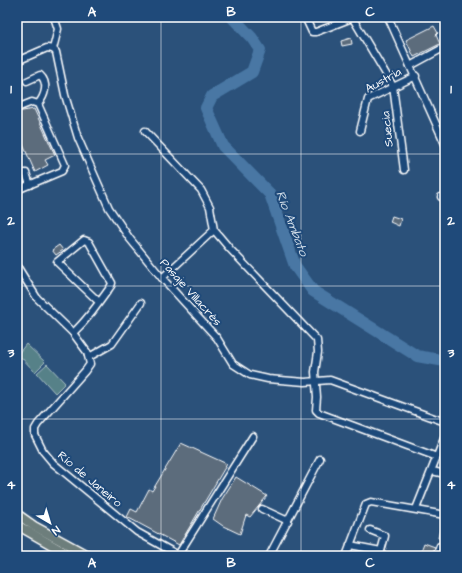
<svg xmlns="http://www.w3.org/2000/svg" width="462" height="573" viewBox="0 0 462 573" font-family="'Architects Daughter',sans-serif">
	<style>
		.green { fill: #568188; stroke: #aac0c4 }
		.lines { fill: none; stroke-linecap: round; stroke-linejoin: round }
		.river { stroke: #4877a4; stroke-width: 12 }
		.building { fill: #5c6c7c; stroke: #fff }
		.minor-casing { stroke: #fff; stroke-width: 9 }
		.major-casing { stroke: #fff; stroke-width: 11 }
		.minor { stroke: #1f4a7a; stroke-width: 6 }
		.major { stroke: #6d7e7c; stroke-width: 8 }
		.grid { fill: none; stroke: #fff; stroke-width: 1; stroke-opacity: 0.55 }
		.labels { text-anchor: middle; stroke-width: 4; stroke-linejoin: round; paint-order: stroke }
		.street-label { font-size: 12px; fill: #fff; stroke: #1f4a7a }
		.water-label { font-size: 13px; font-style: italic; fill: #d1dde8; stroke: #1f4a7a }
		.neatline { fill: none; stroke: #fff; stroke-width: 1.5 }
		.grid-label { font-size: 13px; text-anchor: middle; font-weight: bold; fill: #fff }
	</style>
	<rect width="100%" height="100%" fill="#2b517a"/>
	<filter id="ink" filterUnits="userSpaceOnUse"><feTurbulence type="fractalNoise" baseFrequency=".025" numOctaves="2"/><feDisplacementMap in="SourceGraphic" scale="8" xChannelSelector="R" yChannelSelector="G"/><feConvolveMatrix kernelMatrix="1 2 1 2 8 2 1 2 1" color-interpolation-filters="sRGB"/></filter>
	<g filter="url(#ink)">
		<g class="green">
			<path d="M26,344l19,18 -10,10 -17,-18z"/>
			<path d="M47,364l18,19 -10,10 -18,-20z"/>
		</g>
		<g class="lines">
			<path class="river" d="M232,17l20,21 8,12 -8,22 -40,24 -6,12 17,38 47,48 25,72 18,25 104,65 28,5"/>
		</g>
		<g class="building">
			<path d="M434,26l4,7 -2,2 4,9 -26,13 -8,-17z"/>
			<path d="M351,38l1,6 -10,2 -1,-5z"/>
			<path d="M34,109l21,46 -10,5 3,5 -13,7 -18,-41v-19z"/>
			<path d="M392,216l9,3 -2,7 -9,-4z"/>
			<path d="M59,245l4,5 -7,5 -4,-5z"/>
			<path d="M181,443l46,21 -48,81 -52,-28 4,-8 6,3 12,-23 3,2z"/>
			<path d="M236,477l31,19 -17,21 -4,-2 -6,19 -17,-8 -10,-7 9,-20z"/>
			<path d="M440,529l5,1v9l-7,-1z"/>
			<path d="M424,543l11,4 -3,9h-13z"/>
		</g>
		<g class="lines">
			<g class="minor-casing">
				<g id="minor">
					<path d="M305,17l7,15h4l36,-14"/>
					<path d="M352,17l41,69 11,84"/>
					<path d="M388,17l57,127"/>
					<path d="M53,49l5,-20 -4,-12"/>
					<path d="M17,61l30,-13 6,1 3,3 9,43 13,43 31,70 21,31 32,39 55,60 16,26 17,11 18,4 37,3 25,-2 115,42"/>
					<path d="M410,66l35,-19"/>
					<path d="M27,81l13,-6c9,8 5,21 -2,29"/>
					<path d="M17,108l15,-6 6,2"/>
					<path d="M145,131l56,59 9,17 4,23 16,19 87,91 1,12 -3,20 2,25 -1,13 3,3 118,44"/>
					<path d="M360,131l8,-32 48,-23"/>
					<path d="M17,174l9,-1 4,12"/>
					<path d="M17,190l45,-19 3,-6 -27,-61"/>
					<path d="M441,197l4,-1"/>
					<path d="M17,266l20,32 36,35 14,19 3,12 -5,7 -47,53 -3,5v6l8,16 10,12 84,69 43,24"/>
					<path d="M162,278l52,-48"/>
					<path d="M73,333c15,-14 26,-30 38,-47l1,-3 -23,-41 -5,-2 -27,22 42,40"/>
					<path d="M89,357l23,-13 29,-41"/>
					<path d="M432,471l13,3"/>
					<path d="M262,509l26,12"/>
					<path d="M416,509l29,-73"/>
					<path d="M370,530l15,6 -4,15"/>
					<path d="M350,545l31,6 -2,5"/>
					<path d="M178,555l75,-119"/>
					<path d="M269,556l51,-97"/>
					<path d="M317,556h1"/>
					<path d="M346,556l20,-52 5,-2 74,13"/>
					<path d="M436,556l4,-10h5"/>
				</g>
			</g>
			<g class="major-casing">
				<g id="major">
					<path d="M17,514l17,12 55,30"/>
					<path d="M17,525l54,31"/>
				</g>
			</g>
			<use href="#minor" class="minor"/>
			<use href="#major" class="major"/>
		</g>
	</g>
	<path class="grid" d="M161,17v539M301,17v539M17,154h428M17,286h428M17,419h428"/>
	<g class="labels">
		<g class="street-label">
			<text transform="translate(383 80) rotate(-29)" y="4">Austria</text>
			<text transform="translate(387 129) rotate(-96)" y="4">Suecia</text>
			<text transform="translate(191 292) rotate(48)" y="4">Pasaje Villacrés</text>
			<text transform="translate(90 479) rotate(40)" y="4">Río de Janeiro</text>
		</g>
		<g class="water-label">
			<text transform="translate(293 223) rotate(69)" y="5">Río Ambato</text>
		</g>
	</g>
	<rect width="462" height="573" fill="none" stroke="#1f4a7a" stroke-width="44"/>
	<g transform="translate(50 523) rotate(142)" stroke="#1f4a7a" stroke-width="3" paint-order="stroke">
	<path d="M0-3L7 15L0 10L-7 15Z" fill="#ffffff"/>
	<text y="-6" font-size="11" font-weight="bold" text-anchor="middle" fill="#ffffff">N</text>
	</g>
	<rect x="22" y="22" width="418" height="529" class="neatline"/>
	<g class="grid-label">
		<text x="92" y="16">A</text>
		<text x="231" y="16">B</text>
		<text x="370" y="16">C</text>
		<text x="11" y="93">1</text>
		<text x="451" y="93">1</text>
		<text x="11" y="225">2</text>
		<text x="451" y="225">2</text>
		<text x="11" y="357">3</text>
		<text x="451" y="357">3</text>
		<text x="11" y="489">4</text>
		<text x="451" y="489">4</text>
		<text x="92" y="567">A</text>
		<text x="231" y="567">B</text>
		<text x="370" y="567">C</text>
	</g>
</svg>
